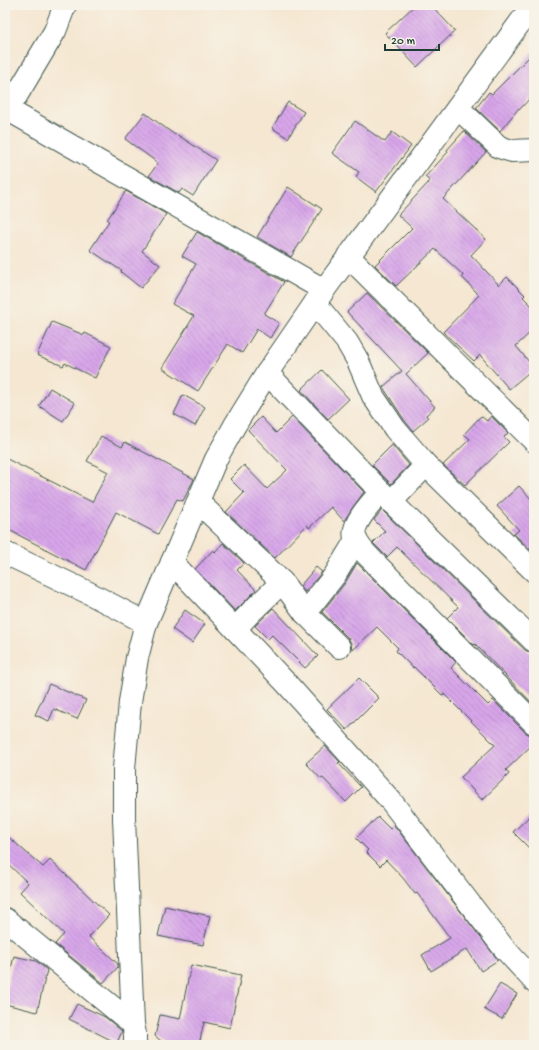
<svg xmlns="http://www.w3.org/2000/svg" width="539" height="1050" viewBox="0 0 539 1050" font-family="'Gochi Hand',sans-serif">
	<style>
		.building { fill: url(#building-back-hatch) }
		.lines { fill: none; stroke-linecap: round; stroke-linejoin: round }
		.minor-casing { stroke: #3f564c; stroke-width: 24 }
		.minor { stroke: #fff; stroke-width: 22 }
	</style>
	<defs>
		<pattern id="building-back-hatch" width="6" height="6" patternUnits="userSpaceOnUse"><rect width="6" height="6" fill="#d8a6ea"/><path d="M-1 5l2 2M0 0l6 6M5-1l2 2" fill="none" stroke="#af88be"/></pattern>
	</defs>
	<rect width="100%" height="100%" fill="#f7f3e8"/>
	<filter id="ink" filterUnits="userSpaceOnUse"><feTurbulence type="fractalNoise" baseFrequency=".025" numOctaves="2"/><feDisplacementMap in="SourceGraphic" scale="8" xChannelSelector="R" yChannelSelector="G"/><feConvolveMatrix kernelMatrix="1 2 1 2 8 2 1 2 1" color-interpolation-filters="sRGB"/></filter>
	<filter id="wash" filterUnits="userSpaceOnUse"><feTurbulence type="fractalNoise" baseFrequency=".012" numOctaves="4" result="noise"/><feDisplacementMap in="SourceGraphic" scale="16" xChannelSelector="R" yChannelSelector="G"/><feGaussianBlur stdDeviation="0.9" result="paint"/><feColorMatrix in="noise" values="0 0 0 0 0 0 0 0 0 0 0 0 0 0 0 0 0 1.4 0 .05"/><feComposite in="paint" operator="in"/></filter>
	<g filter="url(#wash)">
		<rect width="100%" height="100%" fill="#f5e7d1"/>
		<g id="blocks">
			<g class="building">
				<path d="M415,5h16l24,26 -38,36 -32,-34z"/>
				<path d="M534,52v42l-14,15 -1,-1 -19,23 -24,-23 13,-16 3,2z"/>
				<path d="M288,102l16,10 -16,26 -16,-10z"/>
				<path d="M145,113l30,22 1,-1 40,26 -23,36 -11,-7 -3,4 -30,-17 9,-13 -33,-24z"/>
				<path d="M355,121l30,21 7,-10 19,14 -35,46 -20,-15 3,-5 -27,-19z"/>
				<path d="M464,131l22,21 -43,47 43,40 -15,16 28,30 8,-8 18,18 -2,2 11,11v21l-18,17 18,22 -25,21 -29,-34 -6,6 -31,-29 36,-37 -17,-18 1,-2 -28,-26 -39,37 -21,-21 37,-37 -14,-13 32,-34 -5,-4 23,-25 -1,-2z"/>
				<path d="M288,187l34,22 -31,48 -34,-20z"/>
				<path d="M126,191l40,23 -24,37 18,14 -19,23 -20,-16 1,-1 -32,-21 19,-29 -2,-1z"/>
				<path d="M197,232l87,50 -20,32 15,9 -9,15 -13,-9 -15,24 -14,-9 -30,47 -36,-23 32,-52 -22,-12 24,-40 -14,-8z"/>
				<path d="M367,293l61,60 -22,21 29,33 -9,8 2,3 -15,13 -8,-10 -22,-34 19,-16 -55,-59z"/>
				<path d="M52,322l32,13 1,-2 26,13 -16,32 -30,-15 -2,3 -26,-11z"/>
				<path d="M322,370l27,29 -21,20 -27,-29z"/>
				<path d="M50,388l25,15 -12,18 -24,-15z"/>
				<path d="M183,395l22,12 -10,19 -21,-12z"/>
				<path d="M481,416l6,5 4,-5 17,17 -4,4 5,5 -44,43 -22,-20 27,-26 -6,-5z"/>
				<path d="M261,417l15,16 16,-16 72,75 -11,15 -9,14 -13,-14 -22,21 -2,-3 -32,33 -49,-46 18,-19 -14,-14 14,-14 23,24 20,-19 -39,-40z"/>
				<path d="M101,436l21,11 3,-5 69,37 -11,22 -6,-2 -19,35 -42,-22 -30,58 -81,-42v-70l87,44 16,-30 -21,-11z"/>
				<path d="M392,445l17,20 -18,19 -19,-19z"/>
				<path d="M519,486l15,16v51l-20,-19 5,-4 -22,-24z"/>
				<path d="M382,510l143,140 6,3h3v52l-59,-61 -1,1 -27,-27 11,-11 -61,-60 -10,10 -14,-14 12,-12 -11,-11z"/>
				<path d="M223,543l21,20 -7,7 19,20 -21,21 -40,-42 18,-19 2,2z"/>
				<path d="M357,563l99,99 -5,6 37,37 5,-5 32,32 5,3h4v8l-28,27 3,4 -27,26 -21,-23 34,-32 -51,-51 -2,1 -28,-28 -1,1 -17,-17 2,-3 -21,-21 -25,24 -1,-8 -3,-5 -26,-26 23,-29z"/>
				<path d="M316,567l6,5 -17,20 -5,-6z"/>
				<path d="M273,608l45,48 -13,12 -33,-33 -4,4 -13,-13z"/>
				<path d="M185,610l20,14 -13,19 -20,-14z"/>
				<path d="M359,678l20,20 -32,32 -20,-21z"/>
				<path d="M49,684l37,16 -9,19 -23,-10 -5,12 -14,-6z"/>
				<path d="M325,746l15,16 -2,1 23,24 -15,15 -23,-24 -2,1 -15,-16z"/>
				<path d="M534,812v41l-21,-21z"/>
				<path d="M378,817l12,12 4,-4 104,135 -17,11 -14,-22 -36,22 -9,-16 28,-17 -33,-45 -2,1 -12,-16 -17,-18 -6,6 -14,-14 2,-2 -12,-12z"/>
				<path d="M5,834l38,33 7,-7 59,55 -20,22 29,27v3l-15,16 -48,-39 9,-10 -44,-42 8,-9 -23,-22z"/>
				<path d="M165,906l45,10 -7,29 -45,-9z"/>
				<path d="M14,956l22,5 11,9 -10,42 -32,-8v-9z"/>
				<path d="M191,965l50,10 -11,53 -26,-6 -5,23h-33l-11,-9 5,-21 20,4z"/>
				<path d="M500,984l17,10 -15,25 -18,-10z"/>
				<path d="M77,1004l28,13 17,14 -5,12 -48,-24z"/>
			</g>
		</g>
	</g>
	<g filter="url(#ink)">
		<use href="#blocks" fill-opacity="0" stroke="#3f564c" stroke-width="1"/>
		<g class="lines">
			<g class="minor-casing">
				<g id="minor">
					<path d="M5,108l319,182"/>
					<path d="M458,108l41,39 13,4 22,-1"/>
					<path d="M8,110l47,-79 10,-26"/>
					<path d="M348,256l186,185"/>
					<path d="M315,303l32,39 11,19 15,35 22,33 31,36 108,106"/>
					<path d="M267,373l114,119 153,149"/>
					<path d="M381,492c-8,9 -31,33 -26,45 3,10 12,18 19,25l160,161"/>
					<path d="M198,502l84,80 -31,30 -16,17 52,55 104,117 112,146 31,34"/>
					<path d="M391,502l35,-37"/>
					<path d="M5,553l84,40 57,30"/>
					<path d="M172,562l63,67"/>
					<path d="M282,582l23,31 34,34"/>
					<path d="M305,613l30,-38 21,-35"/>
					<path d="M5,919l128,105"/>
					<path d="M135,1045v-11l-2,-10 -9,-205v-50l6,-67 7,-44 9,-35 70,-164 19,-34 32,-52 57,-83 209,-285"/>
				</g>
			</g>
			<use href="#minor" class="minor"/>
		</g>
	</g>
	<rect width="539" height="1050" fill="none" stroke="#f7f3e8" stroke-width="20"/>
	<path d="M385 44v6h54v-6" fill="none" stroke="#1f3d34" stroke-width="2"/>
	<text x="391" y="44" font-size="12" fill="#1f3d34" stroke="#f7f3e8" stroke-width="3" paint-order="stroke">20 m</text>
</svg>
